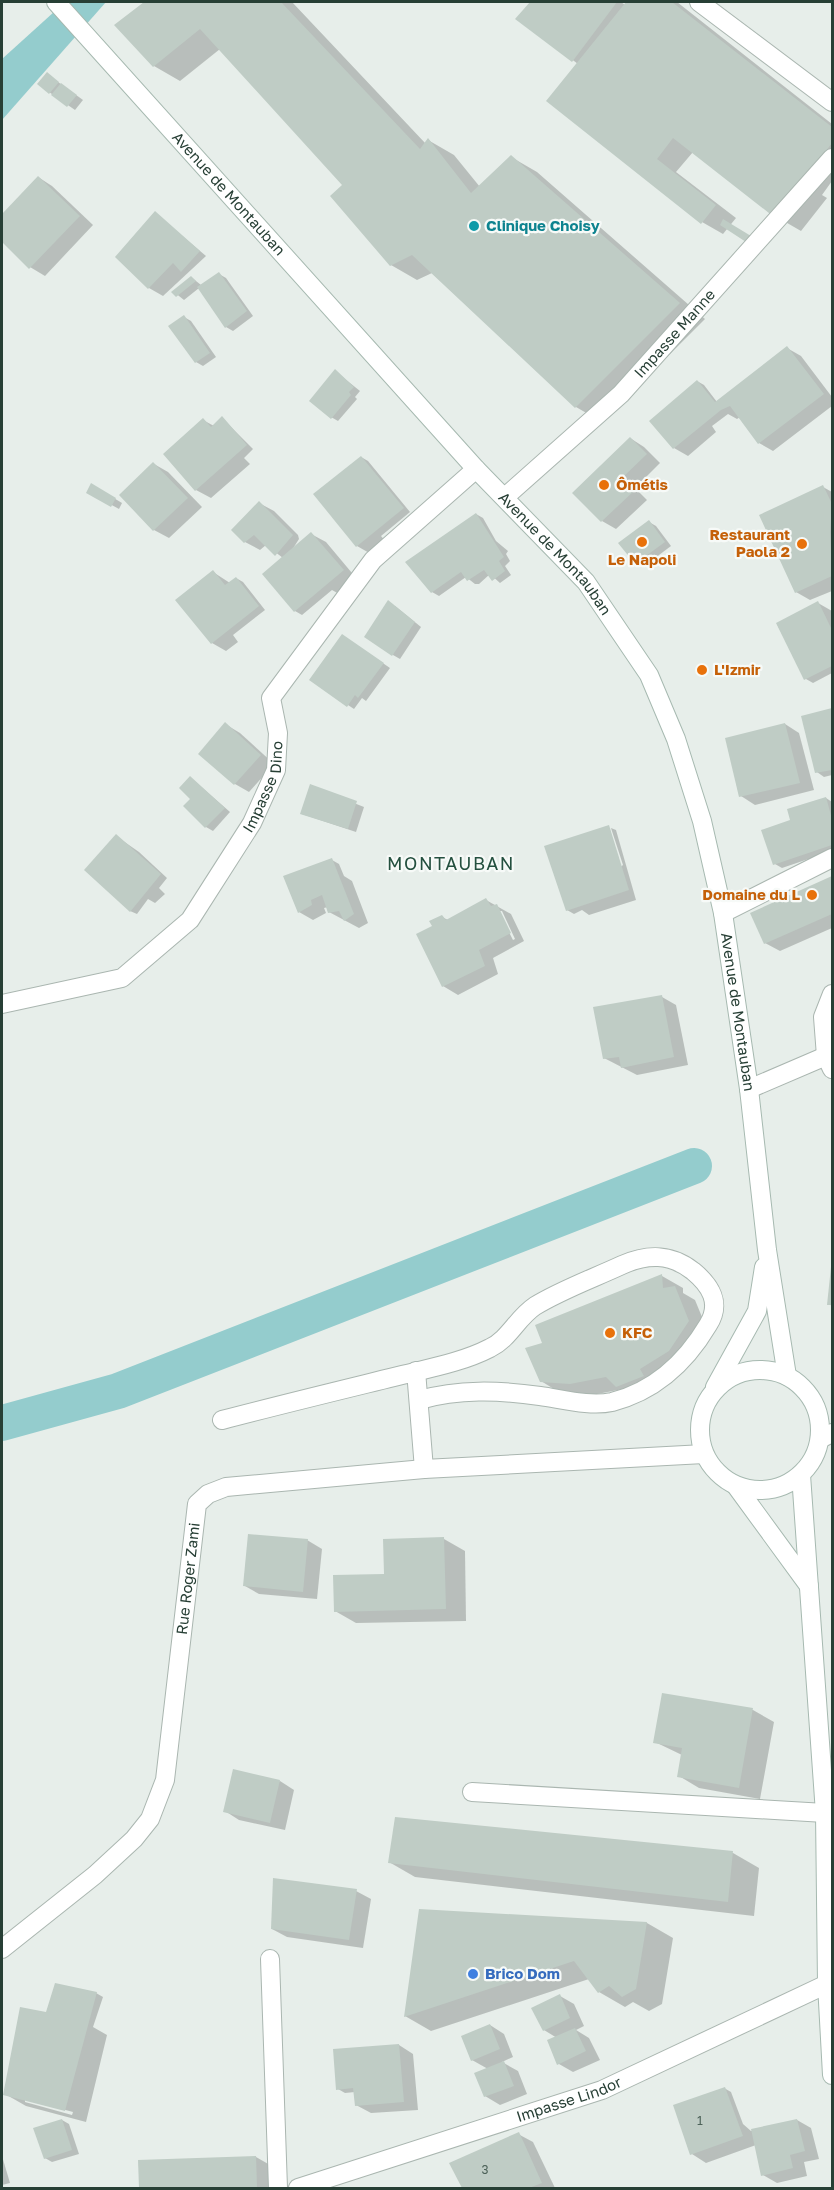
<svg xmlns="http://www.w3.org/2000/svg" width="834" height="2190" viewBox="0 0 834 2190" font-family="'Golos Text',sans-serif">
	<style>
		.water { fill: #94cccd }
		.shadow { fill: #0003; fill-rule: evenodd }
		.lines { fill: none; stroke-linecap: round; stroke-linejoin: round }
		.canal { stroke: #94cccd; stroke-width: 36 }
		.building { fill: #bfccc5 }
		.service-casing { stroke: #aab6b0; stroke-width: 20 }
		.minor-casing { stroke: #aab6b0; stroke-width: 20 }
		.secondary-casing { stroke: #a6b9b0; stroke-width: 20 }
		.service { stroke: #fff; stroke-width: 18 }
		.minor { stroke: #fff; stroke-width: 18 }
		.secondary { stroke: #fff; stroke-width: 18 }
		.culture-dot { fill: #0f9aa8; stroke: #f7faf8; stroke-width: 2 }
		.food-dot { fill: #e8710a; stroke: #f7faf8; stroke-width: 2 }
		.shop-dot { fill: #3f7fe0; stroke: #f7faf8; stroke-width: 2 }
		.labels { text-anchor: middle; stroke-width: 4.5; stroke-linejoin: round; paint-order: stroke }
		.number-label { font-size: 12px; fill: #4d6259 }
		.street-label { font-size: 15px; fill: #273f35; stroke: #f7faf8 }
		.culture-label { font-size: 15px; font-weight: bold; fill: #0d838f; stroke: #f7faf8; text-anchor: start }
		.food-label { font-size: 15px; font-weight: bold; fill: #c56008; stroke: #f7faf8; text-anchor: start }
		.shop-label { font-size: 15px; font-weight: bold; fill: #366cbe; stroke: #f7faf8; text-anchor: start }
		.quarter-label { font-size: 18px; letter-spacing: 1.5px; fill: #24503f; stroke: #f7faf8 }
	</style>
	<rect width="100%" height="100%" fill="#e7eeea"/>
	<path class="water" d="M65,2h41l-104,118v-61z"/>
	<g class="shadow">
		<path d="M146,2h146l134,142 2,-4 26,15 26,32 31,-30 26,15 168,147 -103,103 -26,-15 -144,-134 -15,7 -26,-15 -46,-80 -125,-136 -40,32 -26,-15 -38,-41z"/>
		<path d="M531,2h90l4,3 2,-3h50l155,122v57l-10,14 5,3 -26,33 -26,-15 -82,-64 -17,20 60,46 -13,16 -21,-12 -124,-158 -61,-46z"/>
		<path d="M47,74l36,26 -8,10 -26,-18z"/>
		<path d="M38,177l14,9 41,39 -48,51 -15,-9 -28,-27v-24z"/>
		<path d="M155,213l51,43 -43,40 -14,-8z"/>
		<path d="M219,274l7,4 27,38 -20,15 -7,-4 -27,-39 -15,12 -10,-8 17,-15 10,8z"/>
		<path d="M184,317l7,4 25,36 -13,9 -7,-4z"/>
		<path d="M787,348l14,8 31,41v9l-59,45 -14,-8 -19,-26 -3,2 -9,-5 -16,12 4,6 -28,24 -14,-8 23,-67 7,4 13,17z"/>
		<path d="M335,371l25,20 -5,6 2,2 -19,22 -7,-4z"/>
		<path d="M222,418l31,31 -9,9 6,6 -39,34 -15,-8 7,-70 11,6z"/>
		<path d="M630,438l14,9 16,16 -25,25 12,12 -31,29 -14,-8z"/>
		<path d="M361,457l7,4 42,51 -29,24 5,6 -15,12 -14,-8z"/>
		<path d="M154,464l14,8 34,35 -33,31 -15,-8 -32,-34z"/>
		<path d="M92,485l30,18 -3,6 -31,-17z"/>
		<path d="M823,487l9,5v99l-22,9 -14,-8z"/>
		<path d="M259,503l15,8 24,24 1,4 -7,11 19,-16 15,8 31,37 -18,15 -7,-4 -30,25 -7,-4 -12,-53 -17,-13 -6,5 -15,-8 -12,-12z"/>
		<path d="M476,514l7,4 13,23 12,10 -2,3 4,7 -5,5 6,9 -11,8 -10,-9 -11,10h-4l-9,-7 -27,19 -7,-4 -25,-29z"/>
		<path d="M649,522l7,4 15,20 -28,21 -7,-4z"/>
		<path d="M213,572l17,11 6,-5 7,4 22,28 -32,25 5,7 -12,9 -14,-8z"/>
		<path d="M818,603l14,8v62l-19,10 -7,-4 -29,-55z"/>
		<path d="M395,606l26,21 -21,32 -7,-4z"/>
		<path d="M349,640l41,28 -24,33 -4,-3 -8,11 -6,-4z"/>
		<path d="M832,710v65l-8,2 -7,-5 -14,-55z"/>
		<path d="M225,724l15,9 34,31 -25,28 -14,-8z"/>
		<path d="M785,724l14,9 15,57 -59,15 -14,-9z"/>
		<path d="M191,778l39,34 -17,19 -7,-4 -14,-28z"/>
		<path d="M311,786l53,21 -8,25 -54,-18z"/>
		<path d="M826,798l6,4v49l-50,17 -7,-4z"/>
		<path d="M611,828l5,2 20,70 -47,15 -7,-5 -8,4 -7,-4 56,-45z"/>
		<path d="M116,836l23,16 28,26 -8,10 6,6 -10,9 -7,-4 -11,15 -7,-3z"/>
		<path d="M332,860l7,4 5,12 8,5 16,42 -9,5 -30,-16 -1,-5 -4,1 2,5 -13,7 -14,-8z"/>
		<path d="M832,878v50l-52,23 -15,-8 -13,-30z"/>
		<path d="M486,900l25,14 13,27 -31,17 5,16 -40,21 -15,-9 -9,-59 8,-10 6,3zM498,911h4l13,28 -2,1z"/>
		<path d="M662,997l14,8 12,60 -51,10 -33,-17z"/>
		<path d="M832,1266v40l-3,-2z"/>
		<path d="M662,1276l21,12v5l12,7 14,34 -49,47 4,7 -26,10 -15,-9 -31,6 -30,-1 -21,-13 3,-37z"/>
		<path d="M444,1539l21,12 1,70 -110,2 -21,-12z"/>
		<path d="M307,1540l15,9 -5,50 -58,-5 -14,-8z"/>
		<path d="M663,1694l90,16 21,12 -14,77 -61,-11 -20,-12 3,-21 -27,-13z"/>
		<path d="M280,1781l14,9 -9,40 -46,-10 -14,-9z"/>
		<path d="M733,1853l26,15 -5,48 -339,-39 -26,-15z"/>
		<path d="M356,1891l15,8 -8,49 -76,-11 -15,-8z"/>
		<path d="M420,1911l227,12 26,15 -11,66 -13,7 -16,-9 -8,5 -26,-15 -10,-13 -158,52 -26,-15z"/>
		<path d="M96,1993l7,4 -10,30 14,8 -21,87 -60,-16 -21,-12 48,-79zM25,2099l48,13 -1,3 -47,-13z"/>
		<path d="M560,1996l14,8 10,22 -8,4 13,8 11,22 -27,12 -14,-8 -2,-26 -13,-8z"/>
		<path d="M490,2025l14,9 9,23 -11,5 16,9 9,23 -27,11 -15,-9 3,-27 -16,-9z"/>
		<path d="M399,2045l14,9 5,56 -47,3 -15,-8 -1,-13 -10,1 -7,-4z"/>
		<path d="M724,2088l7,4 12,32 8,7 46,-11 14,8 8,31 -15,3 3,14 -30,7 -14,-8 -7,-30 -50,18 -14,-9z"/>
		<path d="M62,2120l7,4 10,30 -27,8 -7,-4z"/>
		<path d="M518,2134l15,8 22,46h-91l-12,-24z"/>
		<path d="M2,2156l8,27 -8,2z"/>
		<path d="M256,2157l21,12v19h-137l-1,-27z"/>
	</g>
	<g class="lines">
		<path class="canal" d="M2,1423l116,-32 576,-225"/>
	</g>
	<g class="building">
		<path d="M144,2h137l139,147 8,-11 43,55 40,-38 169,148 -105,105 -163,-153 -22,11 -60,-70 12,-11 -142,-156 -47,38 -39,-42z"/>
		<path d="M530,2h87l-45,60 -57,-43z"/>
		<path d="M626,2h46l160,125v16l-58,74 -101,-79 -16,21 59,46 -15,19 -155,-123z"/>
		<path d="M47,72l12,10 -10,12 -12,-10z"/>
		<path d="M61,83l16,12 -10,12 -16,-12z"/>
		<path d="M38,176l42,40 -51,53 -27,-27v-28z"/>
		<path d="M155,211l45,40 -19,21 -8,-9 -25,26 -33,-32z"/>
		<path d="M723,219l28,17 -5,6 -26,-17z"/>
		<path d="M219,272l28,39 -22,17 -28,-41z"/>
		<path d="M191,276l5,5 -20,16 -5,-5z"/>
		<path d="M184,315l26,38 -15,10 -27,-37z"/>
		<path d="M787,346l37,48 -66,50 -28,-38 -9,4 -48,39 -24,-28 48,-41 18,22z"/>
		<path d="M335,369l19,18 -5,5 2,3 -20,24 -22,-18z"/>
		<path d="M222,416l25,29 -52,46 -32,-37 40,-36 8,9z"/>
		<path d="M630,437l17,17 -26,25 13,12 -33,31 -29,-29z"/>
		<path d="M361,456l43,52 -48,39 -43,-53z"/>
		<path d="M153,462l35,36 -35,33 -34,-36z"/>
		<path d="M91,483l25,15 -5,9 -25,-14z"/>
		<path d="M823,485l9,19 -2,28 2,44 -37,17 -36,-78z"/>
		<path d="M259,501l34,34 -18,21 -21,-21 -10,8 -13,-13z"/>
		<path d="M476,513l28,44 -5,4 6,10 -13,10 -8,-11 -17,11 -6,-9 -30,21 -26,-31z"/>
		<path d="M649,520l16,22 -30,22 -17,-21z"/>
		<path d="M311,532l33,38 -50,42 -32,-38z"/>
		<path d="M213,570l12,15 11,-8 23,29 -48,38 -36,-44z"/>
		<path d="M388,600l27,22 -23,34 -28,-19z"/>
		<path d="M818,601l14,29v36l-28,14 -28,-57z"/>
		<path d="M342,634l42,29 -26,35 -3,-3 -8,12 -38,-27z"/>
		<path d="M832,708v62l-17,3 -14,-57z"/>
		<path d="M225,722l36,33 -27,30 -36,-31z"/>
		<path d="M785,723l15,60 -61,14 -14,-59z"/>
		<path d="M190,776l35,32 -20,20 -22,-22 7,-7 -11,-11z"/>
		<path d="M310,784l47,17 -9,28 -48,-15z"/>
		<path d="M826,797l6,22v26l-59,20 -12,-35 29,-10 -3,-11z"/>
		<path d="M609,825l20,65 -63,21 -22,-65z"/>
		<path d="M116,834l45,40 -31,38 -46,-42z"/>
		<path d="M332,858l22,56 -10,7 -5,-10 -11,2 -6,-18 -11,5 1,5 -14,8 -15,-37z"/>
		<path d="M832,876v38l-68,30 -14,-31z"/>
		<path d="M486,898l5,8 6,-2 14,29 -32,17 6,16 -43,21 -26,-53 16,-8 -3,-5 13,-6 4,5z"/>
		<path d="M662,995l12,62 -53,11 -2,-11 -16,2 -10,-52z"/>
		<path d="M831,1267h1v38h-5z"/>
		<path d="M662,1274l1,14 12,-2 14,35 -20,30 -29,18 4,7 -28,11 -10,-10 -36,7 -30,-2 -15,-34 17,-5 -7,-18z"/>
		<path d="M248,1534l60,5 -5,53 -60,-6z"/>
		<path d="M444,1537l2,72 -112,3 -1,-37 51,-1 -1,-35z"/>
		<path d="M662,1693l91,15 -14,80 -62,-11 5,-29 -29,-5z"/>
		<path d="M233,1769l47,11 -10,43 -47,-11z"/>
		<path d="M395,1817l338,34 -5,51 -340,-39z"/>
		<path d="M273,1878l84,11 -8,51 -78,-11z"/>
		<path d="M419,1909l228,13 -11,67 -14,8 -13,-11 -11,7 -24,-32 -170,56z"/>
		<path d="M55,1983l42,9 -32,119 -62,-16 17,-88 26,5z"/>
		<path d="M560,1994l10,24 -27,13 -12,-23z"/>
		<path d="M490,2024l10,25 -29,12 -10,-25z"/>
		<path d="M575,2028l11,23 -29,14 -10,-25z"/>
		<path d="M399,2044l5,58 -49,4 -2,-18 -17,2 -3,-41z"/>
		<path d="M504,2061l10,25 -30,11 -10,-24z"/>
		<path d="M725,2087l18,49 -53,19 -17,-50z"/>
		<path d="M62,2119l10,31 -28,9 -11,-31z"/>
		<path d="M797,2119l8,32 -15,4 3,13 -32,8 -10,-47z"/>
		<path d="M519,2132l23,51 -13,5h-67l-13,-25z"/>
		<path d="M256,2156l1,32h-118l-1,-28z"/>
	</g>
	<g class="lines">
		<g class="service-casing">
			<g id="service">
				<path id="s1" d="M2,1004l120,-26 68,-58 62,-97 24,-53 2,-37 -7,-35 102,-138 103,-91"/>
				<path d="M826,1056l-3,-39 9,-23"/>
				<path d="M749,1089l77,-33 6,13"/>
				<path d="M416,1371l8,98"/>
				<path d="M222,1420c57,-15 115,-29 172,-43 31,-8 67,-14 96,-29 19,-9 27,-30 45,-42 26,-16 59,-28 87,-41 25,-11 48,-12 71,6 17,14 29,32 15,54 -22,37 -53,66 -96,77 -22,5 -50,-3 -72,-6 -42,-6 -81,-7 -121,4"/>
				<path d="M472,1792l353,21"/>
				<path d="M270,1959l8,229"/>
				<path id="s2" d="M298,2188l304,-98 225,-106"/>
			</g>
		</g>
		<g class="minor-casing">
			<g id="minor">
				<path d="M699,2l133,100"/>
				<path id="s3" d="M505,497l116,-103 211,-236"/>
				<path d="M723,913l109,-55"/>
				<path d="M820,1439l12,-6"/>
				<path id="s4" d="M2,1949l93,-74 39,-36 16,-20 15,-39 32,-276 11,-10 18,-7 198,-18 280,-15"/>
			</g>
		</g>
		<g class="secondary-casing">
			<g id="secondary">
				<path id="s5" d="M56,2l420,467 110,113 63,93 27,64 26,82 21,92 26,176 18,161 20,126"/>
				<circle cx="760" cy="1430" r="60"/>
				<path d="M715,1387l42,-76 7,-44"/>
				<path d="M801,1475l24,338 2,171 5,91"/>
				<path d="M736,1486l73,100"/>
			</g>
		</g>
		<use href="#service" class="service"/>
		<use href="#minor" class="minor"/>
		<use href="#secondary" class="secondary"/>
	</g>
	<circle class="culture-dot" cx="474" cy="226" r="6"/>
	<g class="food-dot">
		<circle cx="604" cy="485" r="6"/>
		<circle cx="642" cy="542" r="6"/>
		<circle cx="802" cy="544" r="6"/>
		<circle cx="702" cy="670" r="6"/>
		<circle cx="812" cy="895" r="6"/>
		<circle cx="610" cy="1333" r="6"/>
	</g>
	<circle class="shop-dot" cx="473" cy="1974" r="6"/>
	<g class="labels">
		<g class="number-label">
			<text x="700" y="2125">1</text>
			<text x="485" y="2174">3</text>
		</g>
		<g class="street-label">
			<text dy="5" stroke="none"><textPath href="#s5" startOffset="258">Avenue de Montauban</textPath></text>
			<text dy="5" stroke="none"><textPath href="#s3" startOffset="236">Impasse Manne</textPath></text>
			<text dy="5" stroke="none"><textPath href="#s5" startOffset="744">Avenue de Montauban</textPath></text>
			<text dy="5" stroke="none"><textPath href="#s1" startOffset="366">Impasse Dino</textPath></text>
			<text dy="5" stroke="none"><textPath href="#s5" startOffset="1248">Avenue de Montauban</textPath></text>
			<text dy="5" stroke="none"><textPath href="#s4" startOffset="442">Rue Roger Zami</textPath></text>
			<text dy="5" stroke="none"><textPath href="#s2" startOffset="285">Impasse Lindor</textPath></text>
		</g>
		<g class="culture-label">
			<text x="486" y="231">Clinique Choisy</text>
		</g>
		<g class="food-label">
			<text x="616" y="490">Ômétis</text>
			<text x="790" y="540" text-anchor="end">Restaurant<tspan x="790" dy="17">Paola 2</tspan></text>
			<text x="642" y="565" text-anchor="middle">Le Napoli</text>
			<text x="714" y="675">L'Izmir</text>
			<text x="800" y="900" text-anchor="end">Domaine du L</text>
			<text x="622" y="1338">KFC</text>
		</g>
		<g class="shop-label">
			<text x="485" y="1979">Brico Dom</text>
		</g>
		<g class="quarter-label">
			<text x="451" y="870">MONTAUBAN</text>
		</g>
	</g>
	<rect width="834" height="2190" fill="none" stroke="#273f35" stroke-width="6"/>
</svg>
